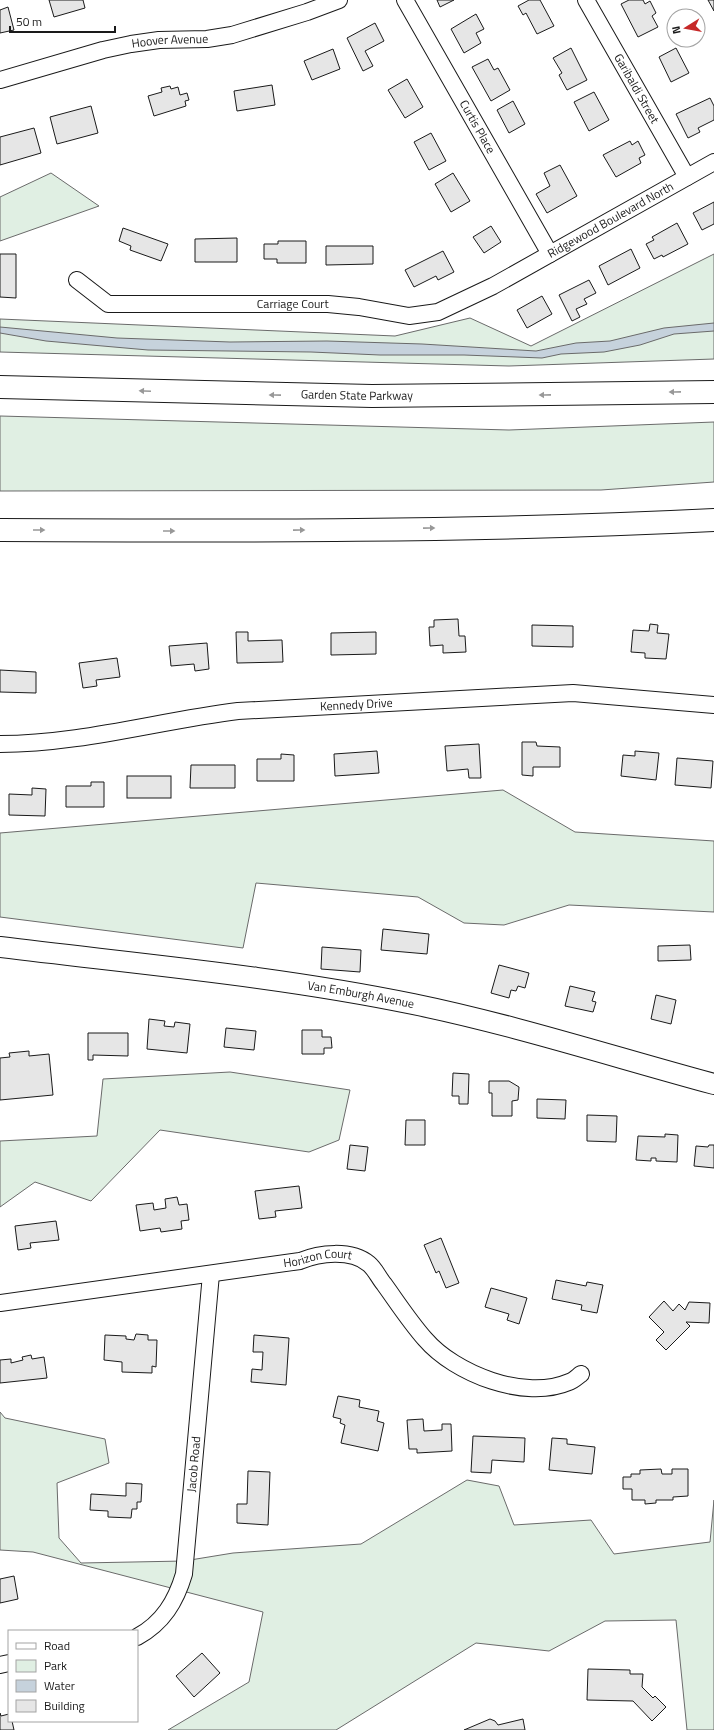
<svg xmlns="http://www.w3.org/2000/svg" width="714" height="1730" viewBox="0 0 714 1730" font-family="'Titillium Web',sans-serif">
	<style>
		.green { fill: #e0efe3; stroke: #6a6a6a }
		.water { fill: #c6d2dc; stroke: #6a6a6a }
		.building { fill: #e6e6e6; stroke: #1a1a1a }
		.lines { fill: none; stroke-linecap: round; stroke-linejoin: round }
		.minor-casing { stroke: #1a1a1a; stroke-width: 18 }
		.major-casing { stroke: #1a1a1a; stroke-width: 22 }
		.highway-casing { stroke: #1a1a1a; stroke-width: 24 }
		.minor { stroke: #fff; stroke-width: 16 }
		.major { stroke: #fff; stroke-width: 20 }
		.highway { stroke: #fff; stroke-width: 22 }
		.oneway { fill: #989898 }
		.labels { text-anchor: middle; stroke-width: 3; stroke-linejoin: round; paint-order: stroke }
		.street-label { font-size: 12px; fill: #1a1a1a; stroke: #fff }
	</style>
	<rect width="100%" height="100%" fill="#fff"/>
	<g class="green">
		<path d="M51,173l48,33 -99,35v-44z"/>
		<path d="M714,254v105l-205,7 -509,-14v-33l395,17 75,-18 61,28z"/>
		<path d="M0,416l509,14 205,-8v60l-113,8 -601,1z"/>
		<path d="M503,790l72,42 139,9v71l-145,-7 -65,20 -40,-2 -46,-26 -162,-14 -13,65 -243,-31v-84z"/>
		<path d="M230,1072l120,18 -11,50 -30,12 -149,-22 -69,71 -56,-19 -35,25v-66l97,-5 6,-57z"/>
		<path d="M0,1412l5,6 100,21 4,24 -52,20 2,55 22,25 103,-2 49,-8 128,-9 106,-64 32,6 15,39 77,-5 23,34 96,-12 4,-42v230h-27l-11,-110 -71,1 -56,30 -73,-8 -140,87h-168l81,-48 14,-70 -230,-60 -33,-2z"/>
	</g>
	<path class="water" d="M714,323v8l-40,3 -34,11 -36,7 -43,2 -19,4 -78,-3h-84l-69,-3 -163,-2 -102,-9 -46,-8v-6l117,11 113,4 97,-1 95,3 114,7 40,-8 34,-2 54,-13z"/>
	<g class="building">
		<path d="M49,0h34l2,8 -31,9z"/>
		<path d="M437,0h17l-14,7z"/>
		<path d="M529,0h11l14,26 -17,8 -11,-21 -3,2 -5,-9z"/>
		<path d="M629,0h14l2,4 5,-3 6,12 -4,3 6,11 -20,10 -17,-33z"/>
		<path d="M708,0h6v11z"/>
		<path d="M8,7l6,23 -14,3v-23z"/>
		<path d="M476,14l8,15 -8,4 5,10 -17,10 -13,-24z"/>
		<path d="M375,23l9,18 -19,10 8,15 -10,5 -16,-33z"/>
		<path d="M571,48l16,32 -20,10 -8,-15 3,-2 -9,-15z"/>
		<path d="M676,48l13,25 -18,9 -12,-25z"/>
		<path d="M333,49l7,20 -28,11 -8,-19z"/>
		<path d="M488,59l6,11 4,-2 12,22 -19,11 -19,-34z"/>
		<path d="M407,79l16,28 -18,11 -17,-28z"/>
		<path d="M272,85l3,20 -38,6 -3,-20z"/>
		<path d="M170,86l1,3 7,-2 2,8 7,-2 2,7 -4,1 1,5 -32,10 -6,-20 14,-4 -1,-4z"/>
		<path d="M594,92l15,28 -20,11 -15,-29z"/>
		<path d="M710,98l4,8v14l-16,8 2,4 -12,6 -12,-24z"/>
		<path d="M513,101l12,23 -16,9 -12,-23z"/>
		<path d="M91,106l7,27 -41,11 -7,-27z"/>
		<path d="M34,128l7,25 -41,12v-28z"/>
		<path d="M431,133l15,28 -17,9 -15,-28z"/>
		<path d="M630,141l2,4 6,-4 7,14 -6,3 2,5 -25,14 -13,-22z"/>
		<path d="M560,165l17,31 -30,17 -11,-19 14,-8 -6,-13z"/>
		<path d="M453,173l17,28 -19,11 -16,-28z"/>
		<path d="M714,202v22l-12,6 -9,-17z"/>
		<path d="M677,223l11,21 -25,13 -1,-2 -8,4 -8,-15 8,-4 -2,-3z"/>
		<path d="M491,226l10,16 -17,11 -11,-16z"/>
		<path d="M123,228l45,16 -7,17 -31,-11 1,-4 -12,-5z"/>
		<path d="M237,238v24h-42v-23z"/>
		<path d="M278,241h28v22h-29v-4h-13v-15h14z"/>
		<path d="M326,246h47v18l-47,1z"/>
		<path d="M631,249l9,19 -32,17 -9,-19z"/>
		<path d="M443,251l11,21 -16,8 -2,-4 -22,11 -9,-17z"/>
		<path d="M0,254h16v44l-16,-1z"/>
		<path d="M589,280l7,13 -12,6 3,5 -11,5 4,8 -8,4 -13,-26z"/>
		<path d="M542,296l10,18 -25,14 -10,-18z"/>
		<path d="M458,619l1,17h6l1,16 -23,1v-8l-13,1 -1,-19h5v-7z"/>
		<path d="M650,624l8,1 -1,8 12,1 -3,25 -21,-1v-5l-14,-1 2,-22 16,1z"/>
		<path d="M532,625l41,1v21l-41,-1z"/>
		<path d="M236,632h12v9l34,-1 1,22 -46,1z"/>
		<path d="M376,632v22l-45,1v-22z"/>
		<path d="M207,643l2,26 -14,2 -1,-7 -23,2 -2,-20z"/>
		<path d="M117,658l3,19 -24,3 1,6 -14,2 -4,-25z"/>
		<path d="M0,670l36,2v21l-36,-1z"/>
		<path d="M522,742h14l1,4 23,1v20h-27v9l-11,-1z"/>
		<path d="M479,744l2,34h-12l-1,-9 -21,2 -2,-25z"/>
		<path d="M377,751l2,22 -44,3 -1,-22z"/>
		<path d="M635,751l24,2 -3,27 -35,-4 2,-21 12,1z"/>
		<path d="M281,754l13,1v26h-37v-22h24z"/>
		<path d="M677,758l36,3 -2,27 -36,-3z"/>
		<path d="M191,765h44v23h-45z"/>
		<rect x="127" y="776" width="44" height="22"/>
		<path d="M91,782h13v25h-38v-21h25z"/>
		<path d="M32,788l14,1 -1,27 -36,-1v-21l23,1z"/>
		<path d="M383,929l46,5 -2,20 -46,-4z"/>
		<path d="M690,945l1,15 -33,1v-15z"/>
		<path d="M322,947l39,3 -1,22 -39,-3z"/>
		<path d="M499,965l30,8 -4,15 -7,-2 -2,5 -5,-1 -2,8 -18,-5z"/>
		<path d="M570,986l25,6 -3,9 4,1 -3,10 -28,-6z"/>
		<path d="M656,995l20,5 -5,24 -20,-5z"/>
		<path d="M149,1019l16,2 -1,5 10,1 1,-5 15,2 -3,29 -40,-4z"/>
		<path d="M226,1028l30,3 -2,19 -30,-3z"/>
		<path d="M302,1030h20v7h9l1,11h-8v6h-22z"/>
		<path d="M88,1033h40v23l-35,-1v5h-5z"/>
		<path d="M29,1051v5l20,-2 4,41 -53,5v-42l10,-1 -1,-4z"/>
		<path d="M453,1073l16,1 -1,30h-9v-8h-7z"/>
		<path d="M489,1081h20l10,6 -1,13 -6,1v15h-20v-23h-3z"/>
		<path d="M537,1099l29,1 -1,19 -28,-1z"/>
		<path d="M587,1115l30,1 -1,26 -29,-1z"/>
		<path d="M406,1120h19v25h-20z"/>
		<path d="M665,1134l13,1 -1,27 -21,-1v-3h-5v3l-15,-1 2,-24 27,1z"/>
		<path d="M350,1145l18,2 -3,24 -18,-2z"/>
		<path d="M709,1145h5v23l-20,-2 2,-20 12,1z"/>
		<path d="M299,1186l3,22 -27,3 1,6 -17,2 -4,-28z"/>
		<path d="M177,1197l2,8 8,-1 2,16 -8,1 1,8 -21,3 -1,-4 -20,3 -4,-26 17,-2 1,7 12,-2 -1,-9z"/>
		<path d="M56,1221l3,19 -29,3 1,5 -13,2 -3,-24z"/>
		<path d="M441,1238l18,45 -13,5 -7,-17 -3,2 -12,-28z"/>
		<path d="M556,1280l30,6 1,-4 16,3 -6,28 -16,-3 1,-5 -30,-6z"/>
		<path d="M491,1288l36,10 -8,26 -12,-4 2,-6 -24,-7z"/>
		<path d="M664,1301l9,10 6,-7 6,6 4,-8 21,1 -1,20 -23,-1 4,4 -24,24 -10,-10 8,-8 -15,-15z"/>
		<path d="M136,1334l12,1v5h9l-1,27 -4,-1v7l-30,-1v-10l-18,-2 1,-25 21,1v3l8,1z"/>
		<path d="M254,1335l35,3 -3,47 -35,-3 1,-13 10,1 1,-18h-10z"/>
		<path d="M31,1355l1,4 12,-2 3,21 -47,5v-23l11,-1v4l12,-3 -1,-3z"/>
		<path d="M338,1396l22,4 -1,7 20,4 -2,10 7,2 -6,28 -37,-8 4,-18 -5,-2 1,-4 -8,-2z"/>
		<path d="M423,1419l1,12 18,-1v-6h9l1,27 -35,2v-4h-8l-2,-29z"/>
		<path d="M473,1436l52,2 -1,24 -32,-2 -1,13 -20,-1z"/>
		<path d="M552,1438l15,1v5l28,3 -3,27 -43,-4z"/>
		<path d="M661,1469l1,5h10v-5h16v27l-15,1v3h-17v3l-11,1v-4h-13v-11h-9v-12h8v-3h9v-4z"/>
		<path d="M248,1471l22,1 -2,53 -31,-2v-19h10z"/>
		<path d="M126,1483l16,1 -1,18h-4v7h-5l-1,9 -23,-1v-6l-18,-1 1,-16 35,2z"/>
		<path d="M14,1576l4,23 -18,4v-24z"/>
		<path d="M202,1653l18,20 -26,24 -18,-21z"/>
		<path d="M588,1669l42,1v4h13l-1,13 11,11 2,-2 11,11 -14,14 -19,-20 -46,-1z"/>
		<path d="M0,1713l1,3 8,-2v7h3l2,9h-14z"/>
		<path d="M490,1719l5,2 3,4 25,-6 2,11h-61z"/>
	</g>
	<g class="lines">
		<g class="minor-casing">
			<g id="minor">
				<path id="s1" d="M405,0l145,254"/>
				<path id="s2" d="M586,0l101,177"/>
				<path id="s3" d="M0,80l103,-30 28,-6 28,-4 48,-1 25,-4 75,-23 32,-12"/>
				<path id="s4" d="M77,280l31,24h220l31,3 50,9 29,-4 55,-26 221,-124"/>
				<path id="s5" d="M0,744c80,0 158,-23 238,-33l335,-18 141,12"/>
				<path id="s6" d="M0,1303l300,-42c19,-8 51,-12 69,3 6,5 10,14 15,20 13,18 26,38 41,55 30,35 100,62 144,43 4,-1 8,-5 12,-8"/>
				<path id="s7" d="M137,1637c26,-14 39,-36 47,-63l27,-300"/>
				<path d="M0,1665l9,-2"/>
			</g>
		</g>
		<g class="major-casing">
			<g id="major">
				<path id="s8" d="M0,947c138,17 277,29 413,57 102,21 201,53 301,80"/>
			</g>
		</g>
		<g class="highway-casing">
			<g id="highway">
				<path id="s9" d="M0,387l372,9 342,-4"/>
				<path d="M0,530c238,1 476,2 714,-10"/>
			</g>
		</g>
		<use href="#minor" class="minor"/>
		<use href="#major" class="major"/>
		<use href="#highway" class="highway"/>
	</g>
	<defs><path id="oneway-solid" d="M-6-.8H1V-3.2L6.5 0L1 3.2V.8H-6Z"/></defs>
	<g class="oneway">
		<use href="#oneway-solid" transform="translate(145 391) rotate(-178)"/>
		<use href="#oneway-solid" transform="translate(675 392) rotate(179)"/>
		<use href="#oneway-solid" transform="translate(275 395) rotate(-179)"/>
		<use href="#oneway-solid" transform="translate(545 395) rotate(179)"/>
		<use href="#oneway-solid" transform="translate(429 528) rotate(-1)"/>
		<use href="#oneway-solid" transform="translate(39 530)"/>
		<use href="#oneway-solid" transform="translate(299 530) rotate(-1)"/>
		<use href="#oneway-solid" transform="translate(169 531)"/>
	</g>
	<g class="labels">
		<g class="street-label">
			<text dy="4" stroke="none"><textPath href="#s3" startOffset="175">Hoover Avenue</textPath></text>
			<text dy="4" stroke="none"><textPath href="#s2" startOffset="102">Garibaldi Street</textPath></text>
			<text dy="4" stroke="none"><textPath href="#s1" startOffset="146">Curtis Place</textPath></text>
			<text dy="4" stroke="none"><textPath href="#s4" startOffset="566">Ridgewood Boulevard North</textPath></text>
			<text dy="4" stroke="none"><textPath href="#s4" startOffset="224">Carriage Court</textPath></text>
			<text dy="4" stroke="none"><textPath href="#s9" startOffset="357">Garden State Parkway</textPath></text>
			<text dy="4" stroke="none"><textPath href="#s5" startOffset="359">Kennedy Drive</textPath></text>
			<text dy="4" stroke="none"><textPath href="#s8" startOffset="364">Van Emburgh Avenue</textPath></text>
			<text dy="4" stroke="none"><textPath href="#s6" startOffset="321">Horizon Court</textPath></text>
			<text dy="4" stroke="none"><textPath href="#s7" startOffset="191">Jacob Road</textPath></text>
		</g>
	</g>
	<rect x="8" y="1630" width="130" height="92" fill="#ffffff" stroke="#a3a3a3"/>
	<rect x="16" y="1643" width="20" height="6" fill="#ffffff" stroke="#a3a3a3"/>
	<text x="44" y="1650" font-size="12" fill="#1a1a1a">Road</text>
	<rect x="16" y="1660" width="20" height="12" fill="#e0efe3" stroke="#a3a3a3"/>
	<text x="44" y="1670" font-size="12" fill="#1a1a1a">Park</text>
	<rect x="16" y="1680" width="20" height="12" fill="#c6d2dc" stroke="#a3a3a3"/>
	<text x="44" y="1690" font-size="12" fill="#1a1a1a">Water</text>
	<rect x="16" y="1700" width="20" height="12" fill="#e6e6e6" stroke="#a3a3a3"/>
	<text x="44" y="1710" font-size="12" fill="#1a1a1a">Building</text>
	<g transform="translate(686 28) rotate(259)"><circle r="19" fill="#ffffff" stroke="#a3a3a3"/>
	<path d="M0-3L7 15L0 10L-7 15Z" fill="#c62828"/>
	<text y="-6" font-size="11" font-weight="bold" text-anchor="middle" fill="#1a1a1a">N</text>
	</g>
	<path d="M10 26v6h105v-6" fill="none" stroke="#1a1a1a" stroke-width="2"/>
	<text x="16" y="26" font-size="12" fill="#1a1a1a" stroke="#ffffff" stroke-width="3" paint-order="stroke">50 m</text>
</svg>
